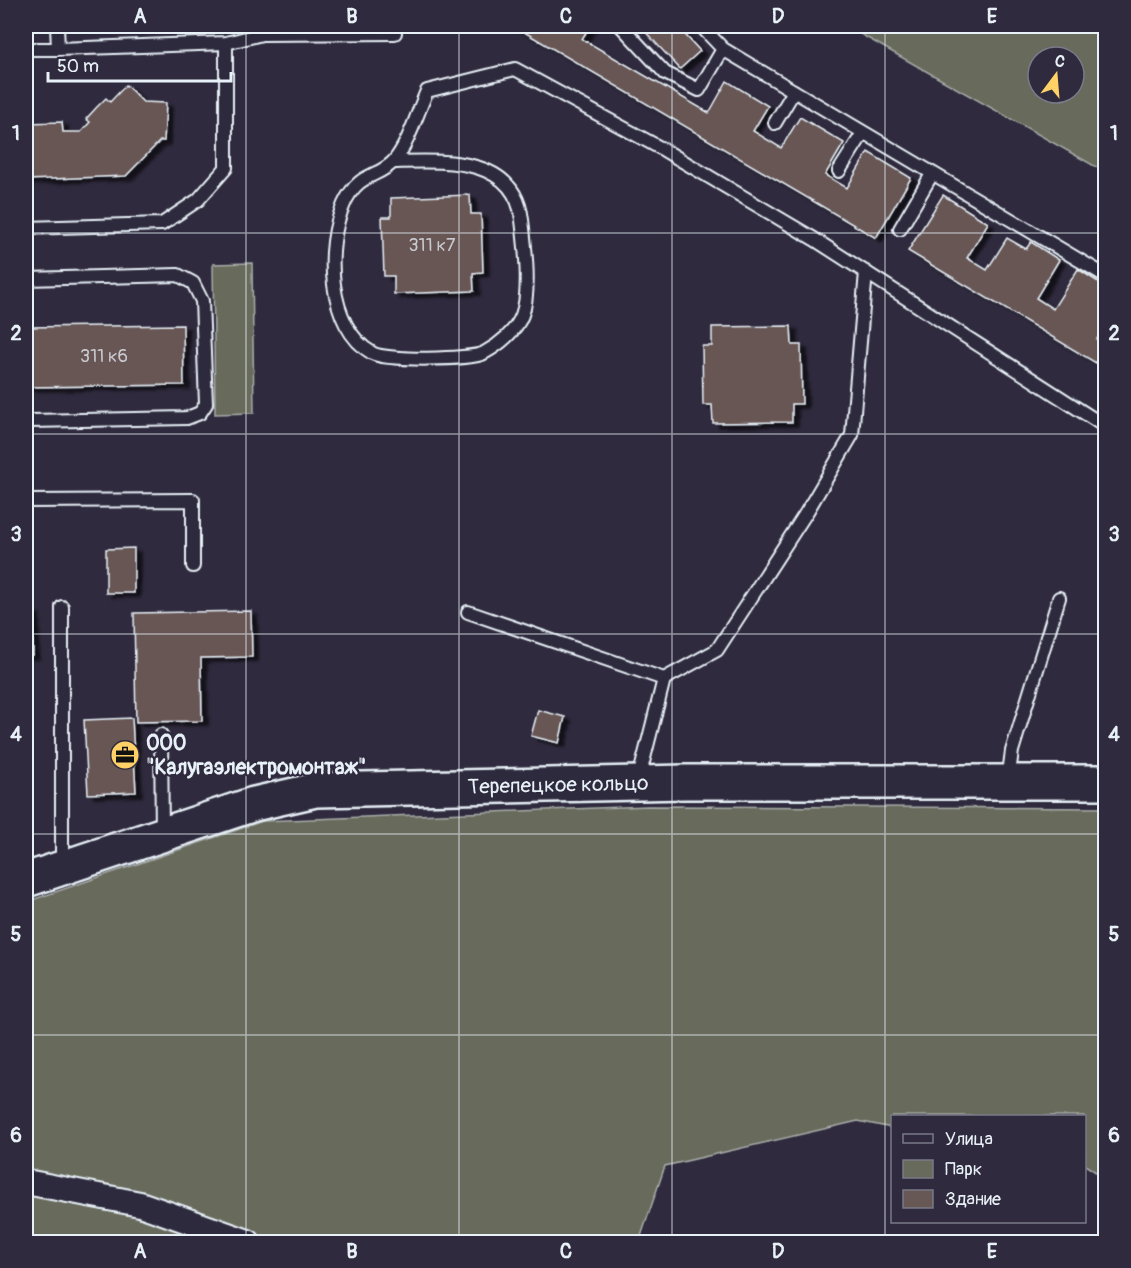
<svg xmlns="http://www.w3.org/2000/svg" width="1131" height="1268" font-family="Pangolin,sans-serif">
  <defs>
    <filter id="shadow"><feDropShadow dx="6" dy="4" stdDeviation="1.5" flood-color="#0009"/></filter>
  </defs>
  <rect width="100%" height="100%" fill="#2f2a3d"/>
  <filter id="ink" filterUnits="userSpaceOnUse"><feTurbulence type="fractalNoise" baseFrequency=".0167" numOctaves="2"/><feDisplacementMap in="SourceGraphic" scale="12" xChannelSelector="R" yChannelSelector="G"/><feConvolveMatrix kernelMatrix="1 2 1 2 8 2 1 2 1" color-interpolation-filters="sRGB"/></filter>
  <g filter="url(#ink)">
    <path fill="#686a5b" stroke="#a8aeaa" stroke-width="1.5" fill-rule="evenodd" d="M846 26H1105V172ZM1038 57H1074V93H1038Z
      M252 263 254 413 215 414 213 264Z
      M648 806 1105 808V1178L1085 1165 1084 1116H892V1128L858 1121 665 1166 639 1242H26V902L263 821Z"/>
    <path fill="#675755" stroke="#e8f1f8" stroke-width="1.5" filter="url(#shadow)" d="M514 26H590L582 39 709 113 727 81 768 106 753 131 781 148 800 117 844 143 825 175 847 188 868 152 911 178 876 238Z
      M640 26H677L700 51 680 69Z
      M126 85 143 102 166 103 164 141H160L126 176 26 180V123L62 122 63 132H81L90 122 86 119 96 108 106 98 110 102Z
      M470 195 471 214H481L483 272 473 273 474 291 394 294V276H384L382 217H391V198Z
      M943 195 988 223 967 258 987 270 1007 238 1026 249 1031 242 1059 260 1036 298 1053 309 1078 269 1106 287V326L1097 339 1106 344V369L908 251Z
      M183 325 184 385 26 387V327Z
      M791 326 792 345H801L802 404H792V422L713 423 712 405H703L702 346H712V327Z
      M134 548V593H106V549Z
      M33 610V655H26V611Z
      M251 611 252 657 201 658 202 721 136 722 134 613Z
      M538 710 565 717 559 743 531 736Z
      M132 718 136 792 88 794 84 720Z"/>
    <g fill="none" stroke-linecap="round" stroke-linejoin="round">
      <g stroke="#e8f1f8" stroke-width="16">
        <path id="lane" d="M262 26V34L395 33 394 26
          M621 26 665 73 699 90 723 49
          M701 26 723 49 1106 276
          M26 49H58L57 26
          M58 49 226 43 262 34
          M775 123 794 91
          M393 162C442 161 515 155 522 220 525 245 531 291 522 315 516 331 499 345 484 353 470 360 385 361 372 353 327 327 325 246 344 204 359 171 377 179 394 161 408 145 418 111 427 91L515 69 664 150 814 239 1106 427
          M839 171 863 133
          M26 228 162 224 198 200 226 168V43
          M900 229 932 174
          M26 279 178 275 193 283 202 301 206 404 200 413 187 418 30 421 26 425
          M26 501 193 500V566
          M468 612 664 679 638 782
          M664 679 717 650 806 513 852 435 866 272
          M161 735 162 834
          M1008 781 1012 751 1059 598
          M62 867V607"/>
      </g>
      <g stroke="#e8f1f8" stroke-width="28">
        <path id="street" d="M26 1182 140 1204 248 1242"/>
      </g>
      <g stroke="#e8f1f8" stroke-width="38">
        <g id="secondary">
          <path id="s1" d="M26 880 254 804 316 790 685 782H1106"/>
        </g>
      </g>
      <use href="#lane" stroke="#2f2a3d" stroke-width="12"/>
      <use href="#street" stroke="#2f2a3d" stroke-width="24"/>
      <use href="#secondary" stroke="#2f2a3d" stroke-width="33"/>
    </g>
  </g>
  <path fill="none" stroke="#e8f1f8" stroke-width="1.5" stroke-opacity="0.55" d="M246 26V1242M459 26V1242M672 26V1242M885 26V1242M26 233H1106M26 434H1106M26 634H1106M26 834H1106M26 1035H1106"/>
  <defs>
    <g id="office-disc" transform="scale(1.5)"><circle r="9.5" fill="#ffd166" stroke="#2f2a3d"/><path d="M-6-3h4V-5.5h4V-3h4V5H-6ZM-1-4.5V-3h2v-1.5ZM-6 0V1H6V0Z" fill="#111"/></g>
  </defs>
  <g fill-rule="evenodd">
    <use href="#office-disc" x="125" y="755"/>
  </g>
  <g text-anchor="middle" stroke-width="4.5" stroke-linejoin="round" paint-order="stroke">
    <g font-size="18" fill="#c8cacf">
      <text x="432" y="251">311 к7</text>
      <text x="104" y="362">311 к6</text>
    </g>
    <g font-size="21" font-weight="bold" fill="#e8f1f8" stroke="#2f2a3d" text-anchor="start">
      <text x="146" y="750">ООО<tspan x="146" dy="24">"Калугаэлектромонтаж"</tspan></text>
    </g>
    <g font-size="21" fill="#e8f1f8" stroke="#2f2a3d">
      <text dy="7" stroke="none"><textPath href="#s1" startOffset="546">Терепецкое кольцо</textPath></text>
    </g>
  </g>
  <rect width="1131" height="1268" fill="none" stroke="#2f2a3d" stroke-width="66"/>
  <rect x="891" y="1115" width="195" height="108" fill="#2f2a3d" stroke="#797a88" stroke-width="1.5"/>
  <rect x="903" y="1134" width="30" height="9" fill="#2f2a3d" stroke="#797a88" stroke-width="1.5"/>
  <text x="945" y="1145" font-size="18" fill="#e8f1f8">Улица</text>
  <rect x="903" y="1160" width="30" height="18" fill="#686a5b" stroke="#797a88" stroke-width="1.5"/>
  <text x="945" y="1175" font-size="18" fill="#e8f1f8">Парк</text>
  <rect x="903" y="1190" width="30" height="18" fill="#675755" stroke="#797a88" stroke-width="1.5"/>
  <text x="945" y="1205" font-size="18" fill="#e8f1f8">Здание</text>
  <g transform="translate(1056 75) rotate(16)"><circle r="28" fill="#2f2a3d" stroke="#797a88" stroke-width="1.5"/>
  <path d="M0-4.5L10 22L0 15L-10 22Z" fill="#ffd166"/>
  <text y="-9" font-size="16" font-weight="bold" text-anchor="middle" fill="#e8f1f8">С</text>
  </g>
  <path d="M48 72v9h183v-9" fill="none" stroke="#e8f1f8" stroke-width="3"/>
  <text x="57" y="72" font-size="18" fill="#e8f1f8" stroke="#2f2a3d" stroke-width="4.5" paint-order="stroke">50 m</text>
  <rect x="33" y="33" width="1065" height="1202" fill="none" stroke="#e8f1f8" stroke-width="2"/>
  <g font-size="20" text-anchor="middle" font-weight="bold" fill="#e8f1f8">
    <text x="140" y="23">A</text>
    <text x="352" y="23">B</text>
    <text x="566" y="23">C</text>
    <text x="778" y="23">D</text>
    <text x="992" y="23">E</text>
    <text x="16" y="140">1</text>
    <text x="1114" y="140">1</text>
    <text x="16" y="340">2</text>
    <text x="1114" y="340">2</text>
    <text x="16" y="541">3</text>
    <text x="1114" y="541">3</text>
    <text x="16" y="741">4</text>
    <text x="1114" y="741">4</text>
    <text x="16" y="941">5</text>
    <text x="1114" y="941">5</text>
    <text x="16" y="1142">6</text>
    <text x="1114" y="1142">6</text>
    <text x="140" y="1258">A</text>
    <text x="352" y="1258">B</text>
    <text x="566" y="1258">C</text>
    <text x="778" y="1258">D</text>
    <text x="992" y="1258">E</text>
  </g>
</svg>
